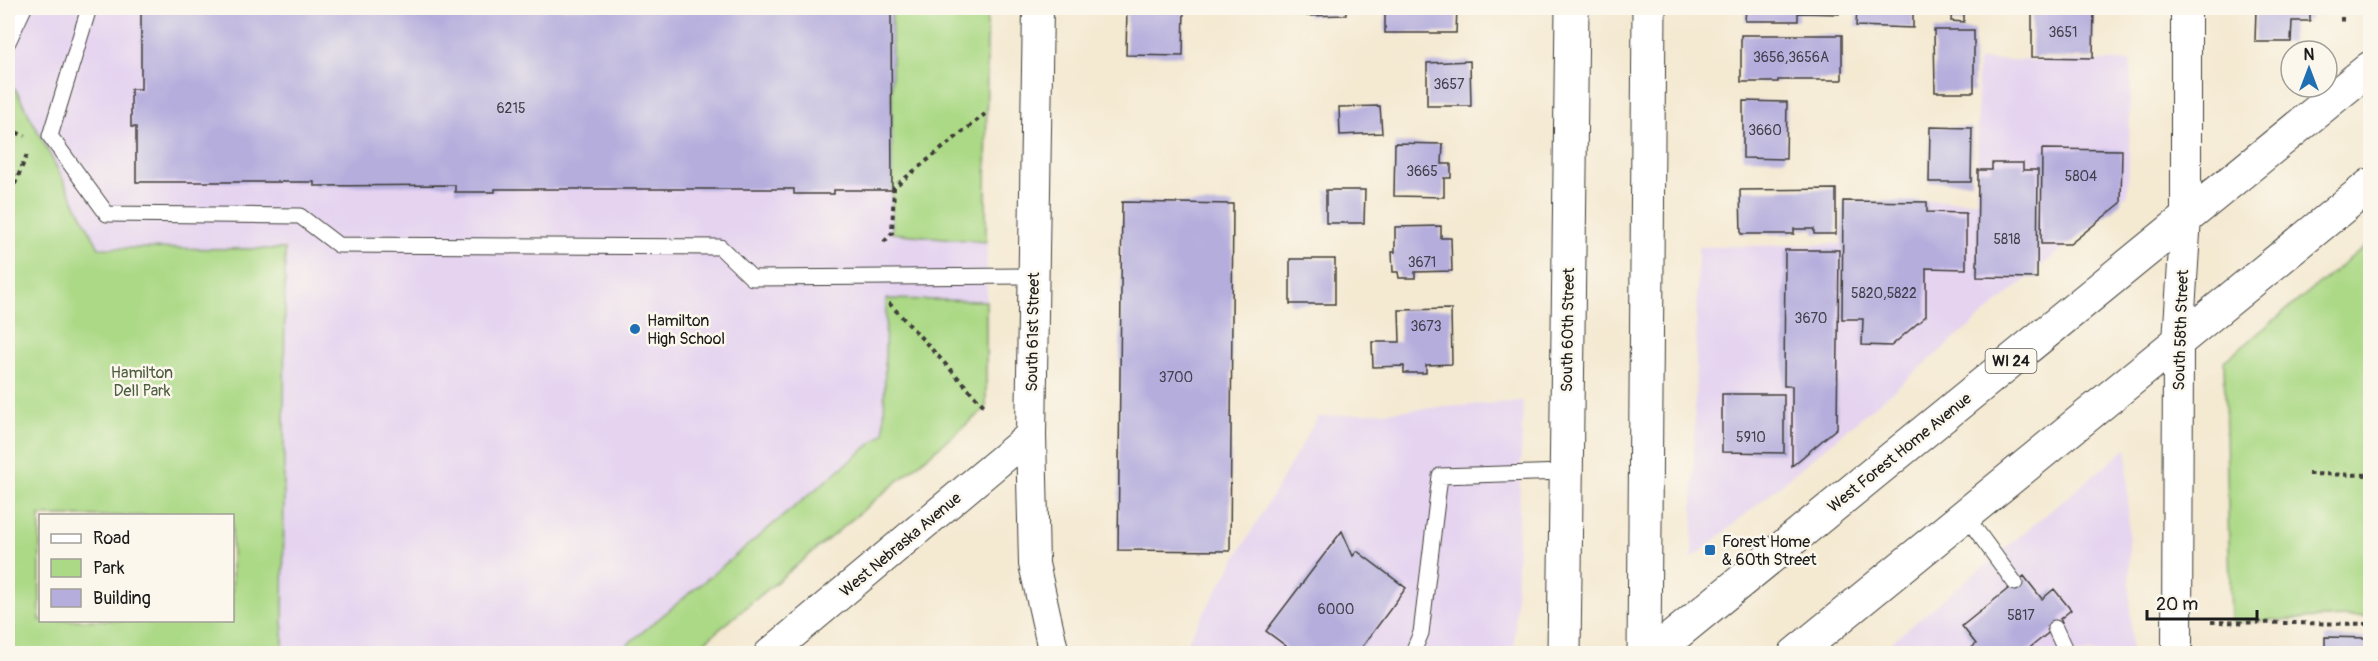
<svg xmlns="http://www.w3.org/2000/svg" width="2378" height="661" font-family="Pangolin,sans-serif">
  <rect width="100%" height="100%" fill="#fbf7ec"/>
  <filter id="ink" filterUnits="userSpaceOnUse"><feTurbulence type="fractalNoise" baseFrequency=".0167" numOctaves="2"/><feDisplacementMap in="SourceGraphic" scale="12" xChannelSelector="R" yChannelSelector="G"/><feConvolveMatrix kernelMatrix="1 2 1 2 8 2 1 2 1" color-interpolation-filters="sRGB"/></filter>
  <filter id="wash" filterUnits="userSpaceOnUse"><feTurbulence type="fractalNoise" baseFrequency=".008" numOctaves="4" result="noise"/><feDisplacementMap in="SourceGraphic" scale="24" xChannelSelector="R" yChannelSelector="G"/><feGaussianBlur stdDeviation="1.35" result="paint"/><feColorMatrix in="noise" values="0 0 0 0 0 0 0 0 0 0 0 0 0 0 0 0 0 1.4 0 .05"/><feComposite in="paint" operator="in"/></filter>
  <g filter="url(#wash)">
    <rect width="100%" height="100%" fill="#f4e9d1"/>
    <path fill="#e5d3f0" d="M8 8H988L986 408 691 653H283L285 249 99 248 8 86Z
      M1978 60 2131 61 2128 194 1692 559 1698 247 1842 244 1843 201H1977Z
      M1523 401 1514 653 1180 654 1318 417Z
      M2127 448 2131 653H1878Z"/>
    <path fill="#acd986" stroke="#647a51" stroke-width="1.5" fill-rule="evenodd" d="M892 8H987L986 242 892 233Z
      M8 86 16 90 99 248 285 249 283 653H8ZM40 516H232V620H40Z
      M2370 242V616L2231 622 2224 361Z
      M886 299 986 301V408L691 653H617L884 433Z"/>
    <g id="blocks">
      <path fill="#b5aedd" d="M141 8H891L892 190H834V194H794V189H495V192H455V185L314 186V182H136V127H131V89H141Z
        M1127 8H1184L1183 56 1126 55Z
        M1307 8H1346V15L1307 16Z
        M1376 8H1457L1456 33H1385V12H1376Z
        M1746 8H1839V14L1798 13V21H1745Z
        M1857 8H1913V28L1856 26Z
        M1952 8H1964V22L1951 21Z
        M2032 8H2094L2093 58 2032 57Z
        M2256 8H2310V21H2292L2291 42H2255Z
        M1934 30H1974V92H1935Z
        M1741 35H1842V80H1778V82H1741Z
        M1470 61 1471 106H1427V63Z
        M1743 101 1787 102 1786 159 1743 158Z
        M1380 106 1382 133 1340 135 1339 107Z
        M1930 127 1972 128 1971 182H1929Z
        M1395 143 1443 144 1442 164H1451V178H1444V197L1394 196Z
        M2042 149 2122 150 2121 203 2070 244H2041Z
        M1992 163H2023V170H2038L2037 278 1977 277 1978 170H1992Z
        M1836 189V234H1814V229H1794V234H1741L1740 190Z
        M1326 190H1365L1364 223H1326Z
        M1843 201 1927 202V212L1966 213V269L1926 268V316L1891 346 1862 345 1863 319H1842Z
        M1122 202 1233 204 1230 551 1118 550Z
        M1441 226V238H1451L1452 271 1415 272V278H1399L1398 272H1393L1392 252H1395V227Z
        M1785 250H1839L1837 428 1792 466V386H1784Z
        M1290 259H1335V304H1290Z
        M1451 309 1452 364 1426 365V373H1404V366L1373 367 1372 342H1400L1399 310Z
        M1722 394H1784V453L1722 452Z
        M1342 531 1353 556 1357 551 1406 588 1357 654H1280L1286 646 1266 631Z
        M2024 576 2042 599 2054 589 2071 610 2060 619 2062 622 2022 654H1968L1967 652 1976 644 1962 626Z
        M2325 637 2370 638V654H2325Z"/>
    </g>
  </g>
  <g filter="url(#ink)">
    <use href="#blocks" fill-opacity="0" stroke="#3c3b37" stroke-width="1.5"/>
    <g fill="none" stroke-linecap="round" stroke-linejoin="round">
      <g stroke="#3c3b37" stroke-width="17">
        <path id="lane" d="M89 8 50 136 107 214 300 216 338 245 720 247 752 278 1033 276
          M8 42 24 8
          M1965 515 2015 583
          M2055 628 2067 654
          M1412 654 1421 633 1440 476 1565 472"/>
      </g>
      <g stroke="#3c3b37" stroke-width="32">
        <path id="street" d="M1038 8 1031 435 1034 564 1054 654
          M769 654 1031 435
          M2177 654 2178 341 2186 218V8"/>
      </g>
      <g stroke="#3c3b37" stroke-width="35">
        <path id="secondary" d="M1564 654 1572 8
          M1644 654 1649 8"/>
      </g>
      <g stroke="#3c3b37" stroke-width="35">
        <path id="primary" d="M1652 654 2370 68
          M1795 654 2370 185"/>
      </g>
      <path stroke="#3c3b37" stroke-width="4" stroke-dasharray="4.5 4.5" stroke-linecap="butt" d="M2342 8V22
        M8 129 25 136
        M8 201 28 152
        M884 242 892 233 894 187 985 114
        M889 303 986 408
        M2308 474 2370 475
        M2211 622 2370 624"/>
      <use href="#lane" stroke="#fff" stroke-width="15"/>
      <use href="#street" stroke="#fff" stroke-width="30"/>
      <use href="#secondary" stroke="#fff" stroke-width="33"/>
      <use href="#primary" stroke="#fff" stroke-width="33"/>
    </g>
  </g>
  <g fill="#1f6fb2" stroke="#fbf7ec" stroke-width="2">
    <circle cx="635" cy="329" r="6"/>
    <rect x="1704" y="544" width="12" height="12" rx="3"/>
  </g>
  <g text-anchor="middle" stroke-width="5" stroke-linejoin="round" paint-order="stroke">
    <g font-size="14" fill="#42404c">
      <text x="2063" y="37">3651</text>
      <text x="1791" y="62">3656,3656A</text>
      <text x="1449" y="89">3657</text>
      <text x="511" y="113">6215</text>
      <text x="1765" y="135">3660</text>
      <text x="1422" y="176">3665</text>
      <text x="2081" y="181">5804</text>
      <text x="2007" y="244">5818</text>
      <text x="1422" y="267">3671</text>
      <text x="1884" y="298">5820,5822</text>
      <text x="1811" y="323">3670</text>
      <text x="1426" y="331">3673</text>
      <text x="1176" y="382">3700</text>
      <text x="1751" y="442">5910</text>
      <text x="1336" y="614">6000</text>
      <text x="2021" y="620">5817</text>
    </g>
    <rect fill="#fbf7ec" stroke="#5f5e5a" stroke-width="1.5" x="1985.5" y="349" width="51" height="24" rx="4.5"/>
    <g font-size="15" font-weight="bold" fill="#1c1c1c">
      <text x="2011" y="366">WI 24</text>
    </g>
    <g font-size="16" fill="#1c1c1c" stroke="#fbf7ec" text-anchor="start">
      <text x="647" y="326">Hamilton<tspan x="647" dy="18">High School</tspan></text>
      <text x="1722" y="547">Forest Home<tspan x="1722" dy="18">&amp; 60th Street</tspan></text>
    </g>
    <g font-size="16" fill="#1c1c1c" stroke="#fbf7ec">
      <text transform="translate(1567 330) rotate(-89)" y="6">South 60th Street</text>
      <text transform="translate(2180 330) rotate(-88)" y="6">South 58th Street</text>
      <text transform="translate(1032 332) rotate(-89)" y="6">South 61st Street</text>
      <text transform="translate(1899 452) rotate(-39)" y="6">West Forest Home Avenue</text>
      <text transform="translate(900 544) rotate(-40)" y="6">West Nebraska Avenue</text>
    </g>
    <g font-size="16" fill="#4e5e41" stroke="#fbf7ec">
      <text x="142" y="378">Hamilton<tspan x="142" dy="18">Dell Park</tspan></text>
    </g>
  </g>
  <rect width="2378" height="661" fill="none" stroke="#fbf7ec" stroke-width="30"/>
  <rect x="39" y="514" width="195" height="108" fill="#fbf7ec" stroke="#a29f99" stroke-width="1.5"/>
  <rect x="51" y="534" width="30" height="9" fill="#ffffff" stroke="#a29f99" stroke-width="1.5"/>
  <text x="93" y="544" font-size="18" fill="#1c1c1c">Road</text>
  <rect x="51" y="559" width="30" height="18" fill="#acd986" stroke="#a29f99" stroke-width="1.5"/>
  <text x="93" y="574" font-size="18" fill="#1c1c1c">Park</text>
  <rect x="51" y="589" width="30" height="18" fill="#b5aedd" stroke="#a29f99" stroke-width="1.5"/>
  <text x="93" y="604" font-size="18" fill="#1c1c1c">Building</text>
  <g transform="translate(2309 69)"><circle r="28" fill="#fbf7ec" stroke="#a29f99" stroke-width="1.5"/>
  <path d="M0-4.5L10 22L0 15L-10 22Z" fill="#1f6fb2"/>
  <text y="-9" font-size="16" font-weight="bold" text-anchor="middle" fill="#1c1c1c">N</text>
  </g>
  <path d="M2147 610v9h110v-9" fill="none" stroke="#1c1c1c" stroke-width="3"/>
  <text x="2156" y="610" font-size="18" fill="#1c1c1c" stroke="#fbf7ec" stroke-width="4.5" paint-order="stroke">20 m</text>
</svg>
